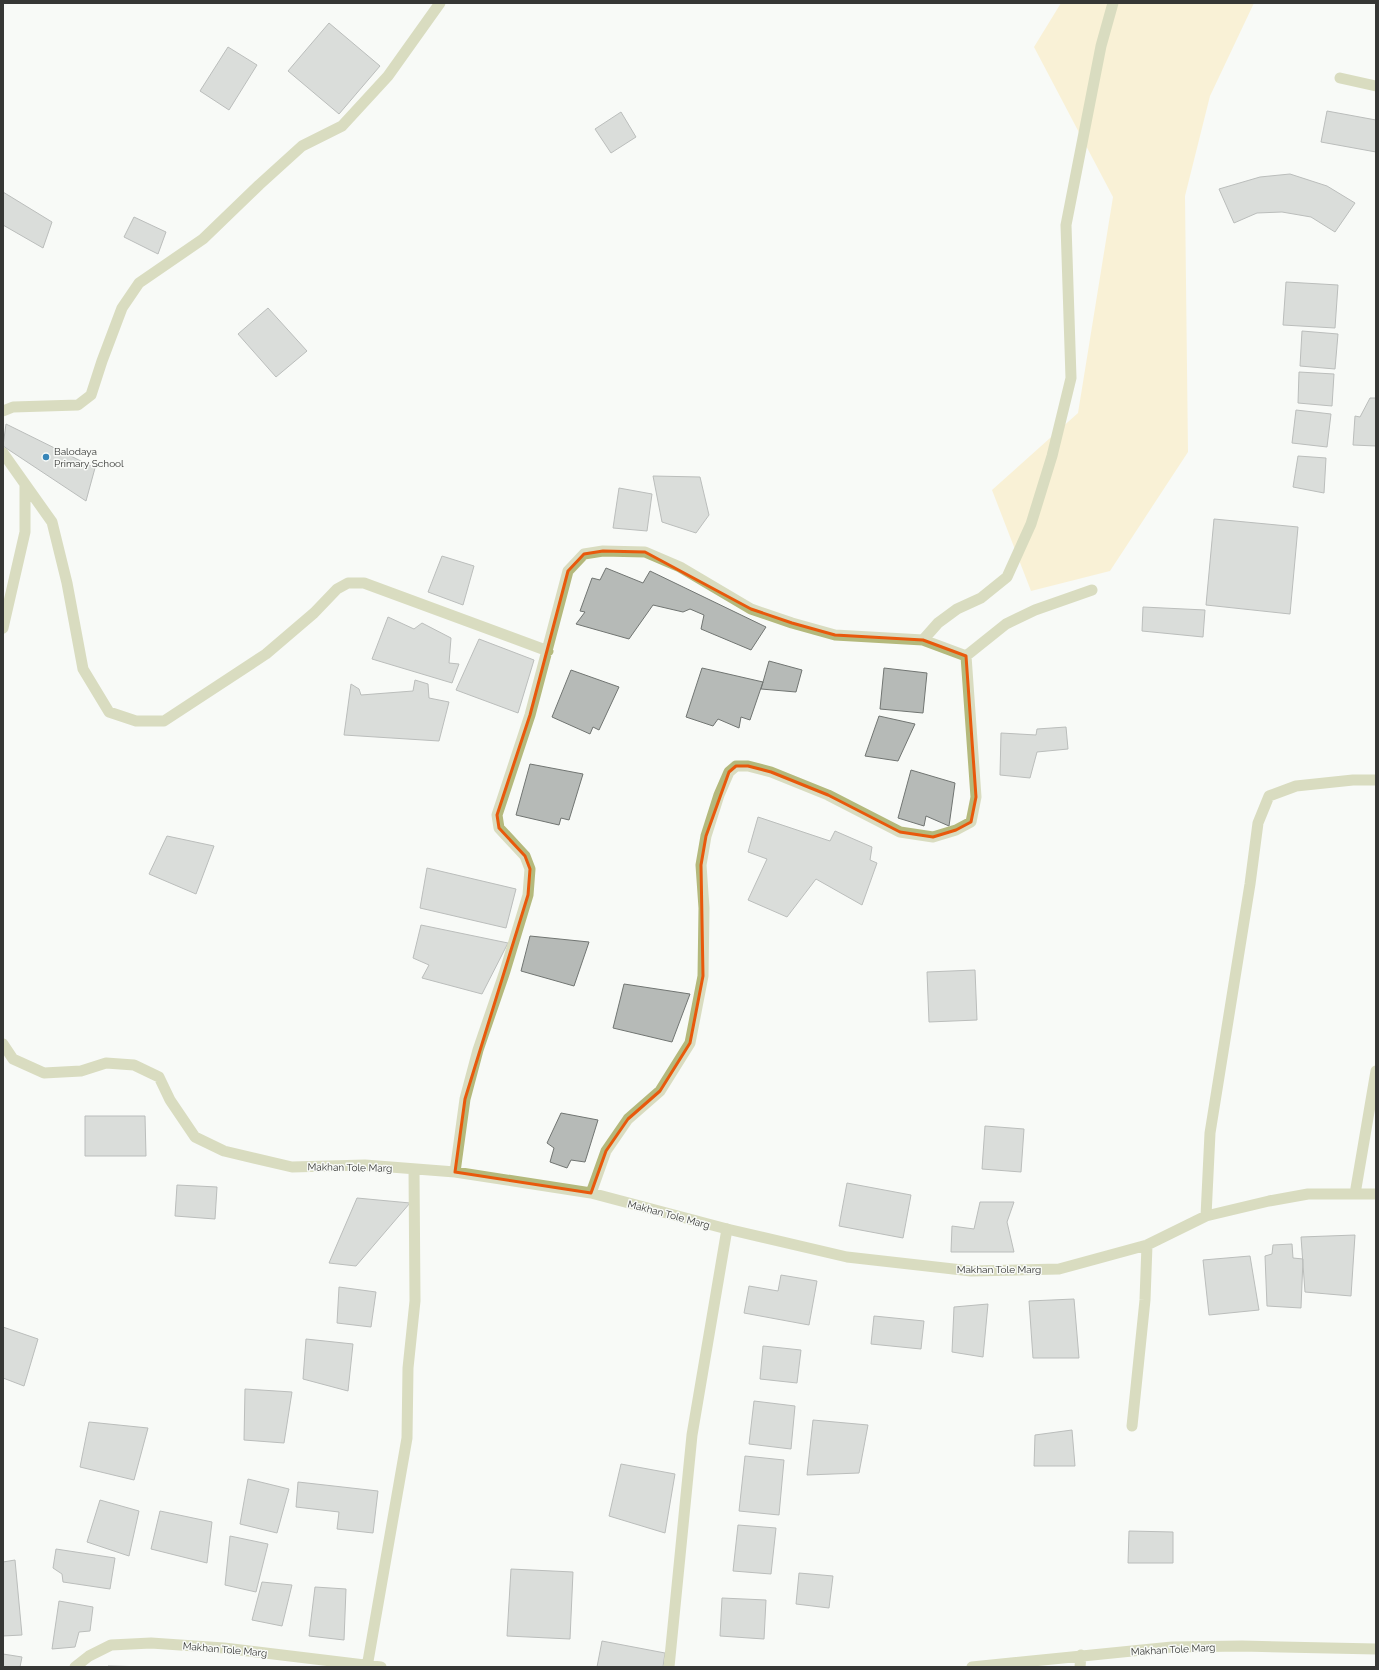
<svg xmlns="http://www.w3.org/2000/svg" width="1379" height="1670" font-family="Raleway,sans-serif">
  <rect width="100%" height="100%" fill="#f8faf7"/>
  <path fill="#fbe7ad" d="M1061 3H1254L1210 96 1185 196 1188 452 1110 571 1031 591 992 490 1078 413 1113 197 1034 47Z"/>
  <path fill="#b6bab7" stroke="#717572" d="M329 23 380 66 339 114 288 71Z
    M228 47 257 65 229 110 200 91Z
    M1327 111 1376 120V152L1321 142Z
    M621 112 636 137 611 153 595 129Z
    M1290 174 1327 186 1355 203 1335 232 1311 217 1282 212 1257 213 1234 223 1219 189 1260 177Z
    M3 192 52 222 43 248 3 225Z
    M134 217 166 232 158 254 124 237Z
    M1286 282 1338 285 1335 328 1283 325Z
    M268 308 307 351 276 377 238 334Z
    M1302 331 1338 334 1335 369 1300 366Z
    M1299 372 1334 374 1332 406 1298 403Z
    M1370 398H1376V446L1353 445 1355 416 1360 417Z
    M1296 410 1331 414 1327 447 1292 443Z
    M6 424 95 468 86 501 3 446Z
    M1298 456 1326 458 1324 493 1293 487Z
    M653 476 700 477 709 515 696 533 662 522Z
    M619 488 652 494 647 531 613 528Z
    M1214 519 1298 527 1290 614 1206 605Z
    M442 556 474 566 463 605 428 592Z
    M606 568 643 583 650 571 766 627 751 650 701 629 704 615 690 609 683 612 653 605 629 639 576 624 585 612 580 611 592 578 600 580Z
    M1143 607 1205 610 1203 637 1142 631Z
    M388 617 414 629 422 623 451 638 449 663 459 664 452 683 372 659Z
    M479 639 534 660 518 713 456 690Z
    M769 661 802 670 796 692 761 689Z
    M702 668 763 682 750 720 741 717 739 728 718 719 713 726 686 717Z
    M884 668 927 673 923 713 880 709Z
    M571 670 619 687 599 730 593 727 590 734 552 717Z
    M415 680 428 684 429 698 449 702 439 741 344 735 351 684 359 689 361 695 413 691Z
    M879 716 915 724 898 761 865 756Z
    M1066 727 1068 749 1037 752 1030 778 1000 775 1001 733 1036 735 1037 729Z
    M530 764 583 774 569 820 561 818 559 825 516 815Z
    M911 770 955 783 949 826 926 816 924 826 898 818Z
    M758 817 830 841 835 831 872 847 870 860 877 863 862 905 816 879 787 917 748 900 767 859 748 852Z
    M167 836 214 846 196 894 149 874Z
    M427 868 516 889 506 928 420 908Z
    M421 925 508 943 482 994 422 978 429 965 413 958Z
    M530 936 589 942 574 986 521 971Z
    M975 970 977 1020 929 1022 927 972Z
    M624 984 690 994 672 1042 613 1028Z
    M561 1113 598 1120 585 1162 571 1160 567 1168 550 1162 554 1148 547 1143Z
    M85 1116H145L146 1156H85Z
    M985 1126 1024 1129 1021 1172 982 1169Z
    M847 1183 911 1195 903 1238 839 1226Z
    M177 1185 217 1187 215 1219 175 1216Z
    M357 1198 410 1203 356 1266 329 1263Z
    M980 1202H1014L1007 1222 1014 1252H951L952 1226 974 1229Z
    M1355 1235 1351 1296 1305 1292 1301 1237Z
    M1292 1244 1293 1258 1303 1259 1301 1308 1267 1306 1265 1256 1272 1254 1273 1245Z
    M1250 1256 1259 1310 1209 1315 1203 1260Z
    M781 1275 817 1281 809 1325 744 1313 749 1286 778 1291Z
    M339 1287 376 1292 371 1327 337 1323Z
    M1074 1299 1079 1358H1033L1029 1301Z
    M988 1304 983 1357 952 1352 954 1307Z
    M874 1316 924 1321 921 1349 871 1344Z
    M3 1327 38 1339 24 1386 3 1378Z
    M306 1339 353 1344 348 1391 303 1379Z
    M763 1346 801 1350 797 1383 760 1379Z
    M245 1389 292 1392 284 1443 244 1440Z
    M754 1401 795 1406 791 1449 749 1444Z
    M813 1420 868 1425 859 1473 807 1475Z
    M89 1422 148 1428 134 1480 80 1467Z
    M1072 1430 1075 1466H1034L1035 1435Z
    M745 1456 784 1460 779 1515 739 1511Z
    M621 1464 675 1474 665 1533 609 1516Z
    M248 1479 289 1489 277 1533 240 1524Z
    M298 1482 378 1491 373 1533 337 1529 339 1512 296 1507Z
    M100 1500 139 1511 129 1556 87 1542Z
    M160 1511 212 1522 207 1563 151 1549Z
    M738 1525 776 1528 771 1574 733 1571Z
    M1129 1531 1173 1532V1563H1128Z
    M230 1536 268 1544 256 1592 225 1585Z
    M56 1549 115 1558 110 1589 63 1582 62 1574 53 1568Z
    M15 1560 22 1635 3 1636V1562Z
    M511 1569 573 1572 570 1639 507 1636Z
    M799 1573 833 1576 829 1608 796 1604Z
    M262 1582 292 1585 282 1626 252 1620Z
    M315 1587 346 1589 344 1640 309 1636Z
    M722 1598 766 1600 764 1639 720 1636Z
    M59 1601 93 1607 90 1631 79 1632 75 1647 52 1649Z
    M602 1641 665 1653 663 1667H597Z
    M3 1654 22 1657 20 1667H3Z
    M108 1666 151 1667H108Z"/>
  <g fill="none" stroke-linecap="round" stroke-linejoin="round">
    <path stroke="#b4b97c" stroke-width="11" d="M669 1667 692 1435 727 1229"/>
    <path stroke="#b4b97c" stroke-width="11" d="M1340 78 1376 86
      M3 411 13 407 78 405 91 395 102 361 122 308 139 283 203 239 259 185 302 146 342 126 388 76 440 3
      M3 453 25 484V532L3 628
      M25 484 52 522 67 583 83 669 109 712 136 721H164L266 654 314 613 337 589 348 583H364L548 651
      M923 640 938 623 957 609 981 598 1007 577 1031 524 1052 456 1071 378 1066 225 1101 46 1113 3
      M3 1044 13 1059 44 1073 81 1071 106 1063 134 1065 159 1077 170 1100 195 1137 224 1151 292 1167 365 1165 455 1172 591 1193 727 1229 847 1257 971 1271 1059 1269 1147 1245 1206 1216 1269 1201 1308 1194H1376
      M455 1172 465 1099 478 1050 505 971 528 895 530 869 525 856 499 828 497 815 530 715 568 571 584 554 603 551 645 552 680 567 751 609 792 623 835 635 923 640 966 656
      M591 1193 606 1151 628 1119 660 1091 690 1043 703 976 704 908 701 865 706 836 719 795 729 772 736 766H748L771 772 828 795 900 832 933 837 956 830 971 822 976 797 966 656 1006 624 1035 610 1092 590
      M1355 1194 1376 1071
      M1206 1216 1210 1133 1250 884 1258 823 1269 796 1296 786 1353 780H1376
      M1132 1426 1145 1300 1147 1245
      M75 1667 89 1656 111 1645 151 1643 224 1648 381 1667
      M367 1667 407 1438 408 1368 415 1301 414 1169
      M972 1667 1172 1647 1242 1646 1376 1649
      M1080 1667 1081 1655"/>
  </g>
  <path d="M0 0H1379V1670H0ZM603 551 645 552 751 609 792 623 835 635 923 640 966 656 976 797 971 822 956 830 933 837 900 832 828 795 771 772 748 766H736L729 772 706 836 701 865 703 976 690 1043 660 1091 628 1119 606 1151 591 1193 455 1172 465 1099 528 895 530 869 525 856 499 828 497 815 530 715 568 571 584 554Z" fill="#f8faf7" fill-opacity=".55" fill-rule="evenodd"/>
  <path fill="none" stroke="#e8590c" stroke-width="3" stroke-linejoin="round" d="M603 551 645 552 751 609 792 623 835 635 923 640 966 656 976 797 971 822 956 830 933 837 900 832 828 795 771 772 748 766H736L729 772 706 836 701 865 703 976 690 1043 660 1091 628 1119 606 1151 591 1193 455 1172 465 1099 528 895 530 869 525 856 499 828 497 815 530 715 568 571 584 554Z"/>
  <circle fill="#3886b8" stroke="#f8faf7" stroke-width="1.5" cx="46" cy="457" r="4"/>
  <g text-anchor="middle" stroke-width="3" stroke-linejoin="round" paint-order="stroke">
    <g font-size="10" fill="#363735" stroke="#f8faf7" text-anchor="start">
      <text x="54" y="455">Balodaya<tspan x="54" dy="12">Primary School</tspan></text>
    </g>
    <g font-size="10" fill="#363735" stroke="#f8faf7">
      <text transform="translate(350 1167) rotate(1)" y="4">Makhan Tole Marg</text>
      <text transform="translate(669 1214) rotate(15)" y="4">Makhan Tole Marg</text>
      <text x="999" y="1273">Makhan Tole Marg</text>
      <text transform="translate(225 1649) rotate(5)" y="4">Makhan Tole Marg</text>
      <text transform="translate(1173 1649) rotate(-3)" y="4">Makhan Tole Marg</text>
    </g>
  </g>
  <rect width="1379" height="1670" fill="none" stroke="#363735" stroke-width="8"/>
</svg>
